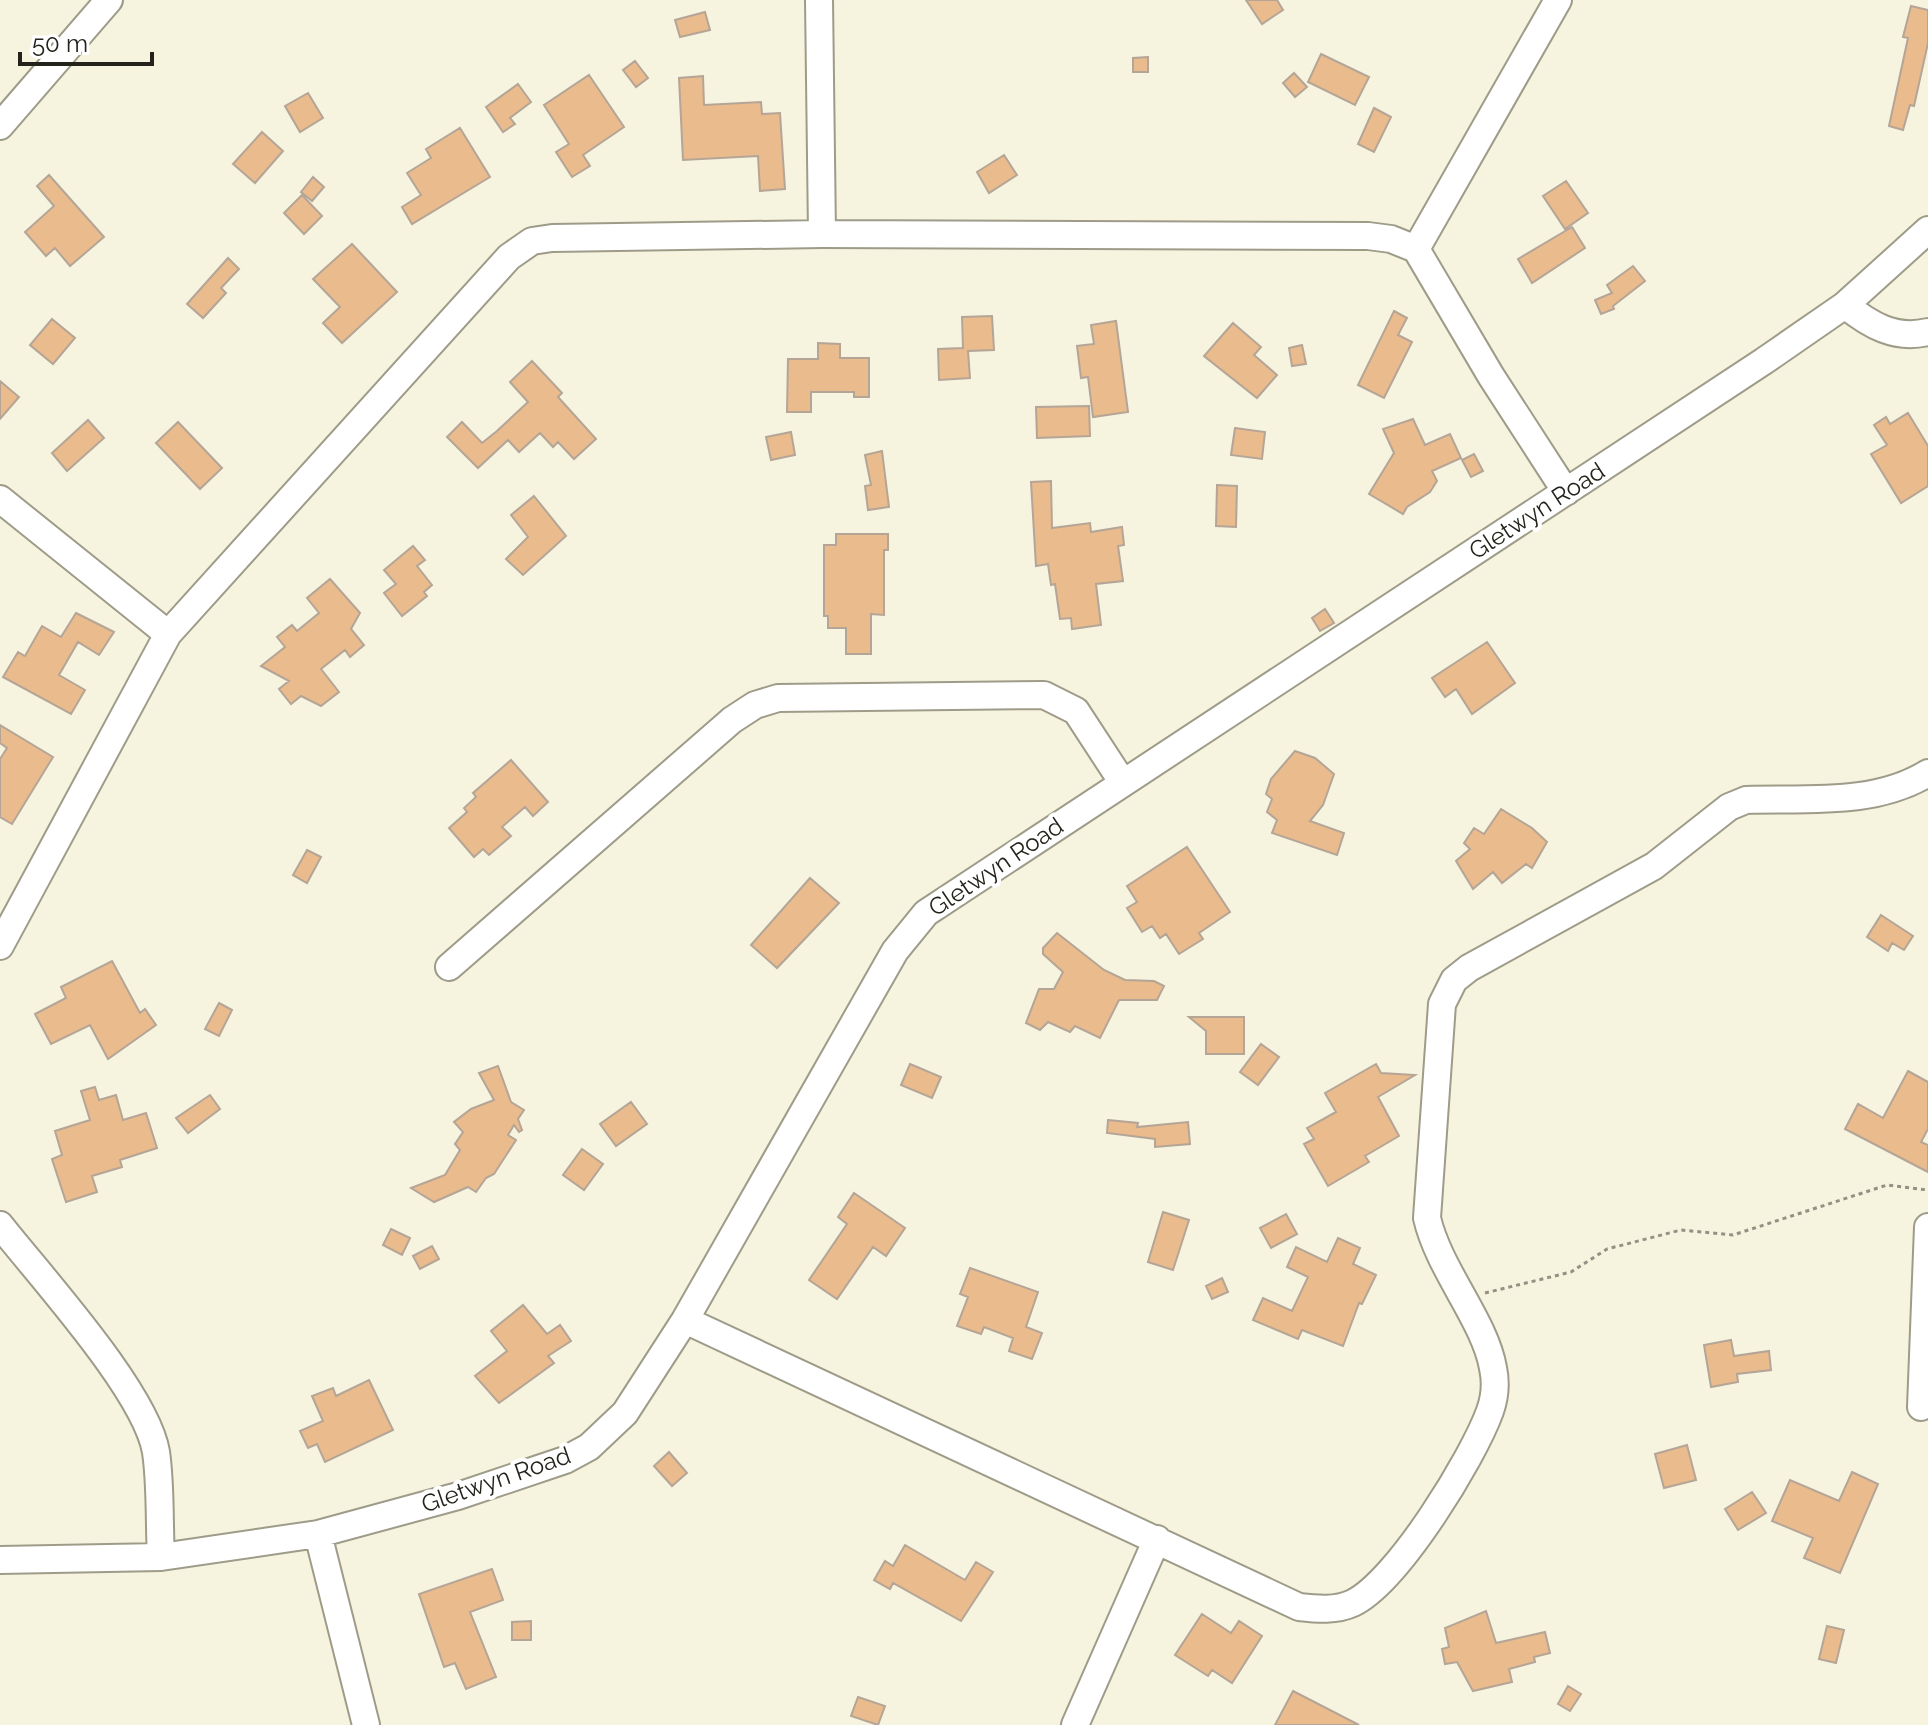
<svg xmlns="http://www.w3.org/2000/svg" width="1928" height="1725" font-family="Raleway,sans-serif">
  <rect width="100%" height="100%" fill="#f6f3df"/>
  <path fill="#eabb8c" stroke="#b4a597" stroke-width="2" d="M1246 0H1277L1283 10 1262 24Z
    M1911 6 1928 10V43L1914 106 1910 105 1903 130 1889 126 1908 38 1903 37Z
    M705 12 710 30 680 37 675 20Z
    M1321 54 1369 77 1355 105 1308 82Z
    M1148 57V72H1133V58Z
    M635 61 648 78 636 87 623 70Z
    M1294 73 1307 87 1295 97 1283 83Z
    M589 75 624 127 583 155 590 166 572 177 556 152 569 144 544 105Z
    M703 76 704 105 761 102 762 114 780 113 785 189 760 191 758 156 683 160 679 78Z
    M518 84 531 102 510 118 515 124 503 132 486 107Z
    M308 93 323 118 300 132 285 106Z
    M1374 108 1391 117 1374 152 1358 144Z
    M460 128 490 177 412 224 402 207 421 195 407 173 431 158 426 149Z
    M262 132 283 151 255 183 233 164Z
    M1004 155 1017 175 989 193 977 172Z
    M49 175 104 237 70 266 55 248 46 256 25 232 54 206 37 186Z
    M313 177 324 187 312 201 301 192Z
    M1566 181 1588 213 1565 229 1543 196Z
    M302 195 322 216 304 234 284 213Z
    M1572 227 1585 248 1532 283 1518 259Z
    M352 244 397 292 342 343 323 323 340 307 313 279Z
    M228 258 239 269 221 288 226 293 203 318 187 304Z
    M1633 266 1645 281 1613 306 1614 309 1601 314 1595 300 1612 293 1607 285Z
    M1394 311 1407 318 1398 335 1412 342 1384 398 1358 385Z
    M992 316 994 350 968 351 970 378 939 380 938 349 963 348 962 317Z
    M52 319 75 338 53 364 30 345Z
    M1116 321 1128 412 1093 417 1088 377 1081 378 1077 346 1094 344 1091 325Z
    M1233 323 1261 347 1254 355 1277 375 1257 398 1204 356Z
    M818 343 840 344V358H869V397H854V392H811V412H787L788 359H818Z
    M1302 345 1306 364 1292 366 1289 348Z
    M532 361 562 393 558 397 596 439 574 459 558 442 553 447 540 433 519 452 508 440 478 468 447 437 462 422 482 443 497 431 528 402 510 382Z
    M0 381 19 397 0 419Z
    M1089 406 1090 436 1037 438 1036 407Z
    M1908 413 1928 446V486L1901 503 1871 454 1887 445 1874 425 1886 417 1890 424Z
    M1413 419 1425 445 1450 434 1461 458 1432 471 1437 481 1430 492 1407 507 1403 514 1369 494 1394 453 1383 429Z
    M88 420 104 438 67 471 52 453Z
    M178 422 222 468 200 489 156 443Z
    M1235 428 1265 432 1262 459 1231 455Z
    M791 432 795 455 771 460 766 437Z
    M882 451 889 507 868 510 865 486 871 485 865 455Z
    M1474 454 1483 471 1471 477 1462 460Z
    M1051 481 1052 528 1090 523 1091 532 1122 527 1124 545 1118 546 1123 581 1096 584 1101 625 1072 629 1071 618 1060 619 1055 584 1051 585 1048 564 1036 566 1031 482Z
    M1217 485 1237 486 1236 527 1216 526Z
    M534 496 566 536 523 575 506 559 528 537 511 515Z
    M836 534H888V550H884V615L871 614V654H846V628H828V616H824V545H836Z
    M413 546 425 560 417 566 432 585 424 592 427 596 402 616 384 593 396 584 384 570Z
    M330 579 360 613 351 629 364 645 350 657 345 650 321 669 339 692 321 706 301 696 291 704 279 689 289 681 261 666 285 647 277 637 292 625 297 631 319 613 307 598Z
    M1325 609 1334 623 1320 631 1312 618Z
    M76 613 114 632 99 655 78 642 59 675 85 690 71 714 3 677 18 652 25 656 42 626 61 637Z
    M1487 642 1515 683 1472 714 1456 689 1445 697 1432 678Z
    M0 725 53 757 12 824 0 817V759L7 748 0 743Z
    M1295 751 1315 758 1334 774 1323 805 1310 821 1344 833 1337 855 1272 833 1277 820 1267 812 1272 799 1266 794 1271 779Z
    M511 760 548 802 533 816 525 807 502 827 511 836 489 855 483 849 474 857 449 828 467 812 464 808 476 797 473 793Z
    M1501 809 1532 828 1547 842 1532 868 1526 864 1502 883 1493 872 1473 889 1456 861 1470 849 1464 843 1474 828 1484 834Z
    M1187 847 1230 912 1199 933 1203 939 1179 954 1166 934 1160 938 1152 926 1142 932 1127 908 1137 902 1127 886Z
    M307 850 321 857 307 883 293 875Z
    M810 878 839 903 777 968 751 945Z
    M1881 915 1913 936 1904 950 1892 943 1888 951 1867 937Z
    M1057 933 1104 970 1125 980 1154 981 1164 986 1157 1000H1119L1100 1038 1075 1026 1070 1032 1048 1022 1040 1030 1026 1023 1039 989H1054L1063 972 1043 954V948Z
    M112 961 140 1013 145 1009 156 1025 108 1059 90 1025 51 1044 35 1014 66 998 61 987Z
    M219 1003 232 1010 219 1036 205 1029Z
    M1189 1017H1244V1054H1206V1031Z
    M1261 1044 1279 1057 1258 1085 1240 1072Z
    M910 1064 941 1077 932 1098 901 1085Z
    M1376 1064 1381 1073 1415 1075 1378 1097 1399 1136 1365 1156 1369 1162 1328 1186 1304 1144 1314 1139 1307 1128 1336 1112 1325 1093Z
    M498 1066 511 1102 524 1110 518 1119 522 1130 519 1132 514 1125 508 1135 516 1140 494 1174 486 1178 476 1192 468 1187 434 1202 411 1188 445 1175 460 1150 455 1144 463 1132 454 1122 471 1109 494 1100 479 1073Z
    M1908 1071 1928 1082V1129L1921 1142 1928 1145V1172L1845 1129 1858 1104 1883 1118Z
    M95 1087 99 1100 116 1095 123 1120 146 1113 157 1148 120 1160 122 1167 92 1176 97 1192 66 1202 52 1159 62 1155 55 1131 90 1120 81 1091Z
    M210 1095 220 1109 188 1133 176 1118Z
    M631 1102 647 1124 616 1146 600 1124Z
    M1108 1120 1138 1123 1137 1127 1188 1122 1190 1144 1155 1147V1139L1107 1133Z
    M582 1149 603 1164 584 1190 563 1175Z
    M854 1193 905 1228 886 1256 873 1247 837 1299 809 1280 847 1224 838 1217Z
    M1163 1212 1189 1220 1173 1270 1148 1262Z
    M1286 1214 1297 1234 1271 1248 1260 1228Z
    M391 1229 410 1238 402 1255 383 1245Z
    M1338 1238 1360 1248 1353 1264 1376 1275 1362 1304 1359 1303 1343 1346 1302 1330 1298 1339 1253 1320 1263 1298 1292 1311 1308 1277 1287 1267 1296 1247 1327 1262Z
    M432 1246 439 1259 420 1269 413 1256Z
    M970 1268 1038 1292 1026 1327 1042 1333 1032 1359 1009 1351 1013 1338 984 1327 981 1334 957 1326 968 1297 960 1294Z
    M1222 1278 1228 1292 1212 1299 1206 1286Z
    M523 1305 547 1334 560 1325 571 1341 548 1356 554 1363 499 1403 475 1376 507 1351 491 1331Z
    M1731 1340 1734 1356 1769 1351 1771 1370 1737 1374 1738 1382 1711 1387 1704 1345Z
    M369 1380 393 1430 325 1462 317 1444 308 1448 300 1431 323 1421 312 1396 333 1388 336 1396Z
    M1687 1445 1696 1480 1664 1488 1655 1454Z
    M669 1452 687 1473 672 1486 654 1466Z
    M1852 1472 1878 1484 1840 1573 1804 1558 1813 1538 1772 1521 1790 1480 1839 1501Z
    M1752 1492 1766 1513 1738 1530 1725 1509Z
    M905 1545 965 1580 976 1562 993 1572 961 1621 893 1583 890 1589 874 1580 885 1561 893 1566Z
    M492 1569 503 1600 470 1612 496 1677 466 1689 455 1663 444 1667 419 1594Z
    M1486 1611 1496 1643 1545 1632 1550 1653 1534 1657 1535 1662 1509 1669 1512 1682 1473 1691 1457 1662 1445 1664 1442 1649 1449 1647 1445 1628Z
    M1202 1614 1231 1633 1239 1621 1262 1636 1232 1683 1212 1670 1208 1676 1175 1655Z
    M531 1621V1640H512V1622Z
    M1827 1626 1844 1630 1836 1663 1819 1659Z
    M1568 1686 1581 1694 1570 1711 1558 1704Z
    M1293 1691 1359 1725H1275Z
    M858 1697 885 1706 878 1725 851 1716Z"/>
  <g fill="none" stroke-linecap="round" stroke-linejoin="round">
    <g stroke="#9e9c89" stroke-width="30">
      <path id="minor" d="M819 0 822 234
        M0 126 109 0
        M1416 249 1558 0
        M1845 305C1870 325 1895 340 1928 332
        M0 499 168 634
        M0 946 168 634 509 257 532 241 552 238 822 234 1368 236 1391 239 1416 249 1491 376 1566 492
        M449 967 732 720 755 705 778 698 1044 695 1076 711 1123 783
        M0 1225C41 1277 146 1392 156 1452 161 1486 159 1523 161 1557
        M685 1320 1299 1607C1317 1609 1336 1611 1353 1603 1398 1581 1473 1458 1490 1411 1495 1397 1496 1382 1493 1368 1485 1321 1439 1270 1427 1218L1442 1004 1454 980 1469 968 1654 866 1729 807 1746 800C1807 798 1875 806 1928 773
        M1921 1407 1928 1227
        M318 1534 366 1725
        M0 1560 161 1557 318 1534 458 1496 565 1460 589 1447 625 1413 685 1320 895 951 926 913 1764 361 1845 305 1928 230
        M1075 1725 1157 1539"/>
    </g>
    <path stroke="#939183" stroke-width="3" stroke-dasharray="4 4" stroke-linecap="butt" d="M1485 1293 1571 1272 1607 1249 1681 1230 1733 1235 1887 1185 1928 1190"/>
    <use href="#minor" stroke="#fff" stroke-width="26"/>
  </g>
  <g text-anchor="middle" stroke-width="8" stroke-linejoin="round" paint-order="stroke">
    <g font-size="24" fill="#24231b" stroke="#fff">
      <text transform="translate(1537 511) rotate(-33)" y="8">Gletwyn Road</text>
      <text transform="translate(996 867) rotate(-34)" y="8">Gletwyn Road</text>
      <text transform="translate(496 1480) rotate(-19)" y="8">Gletwyn Road</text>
    </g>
  </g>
  <path d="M20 52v12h132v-12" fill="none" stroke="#24231b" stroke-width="4"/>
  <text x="32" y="52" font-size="24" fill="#24231b" stroke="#ffffff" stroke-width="6" paint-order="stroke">50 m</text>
</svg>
